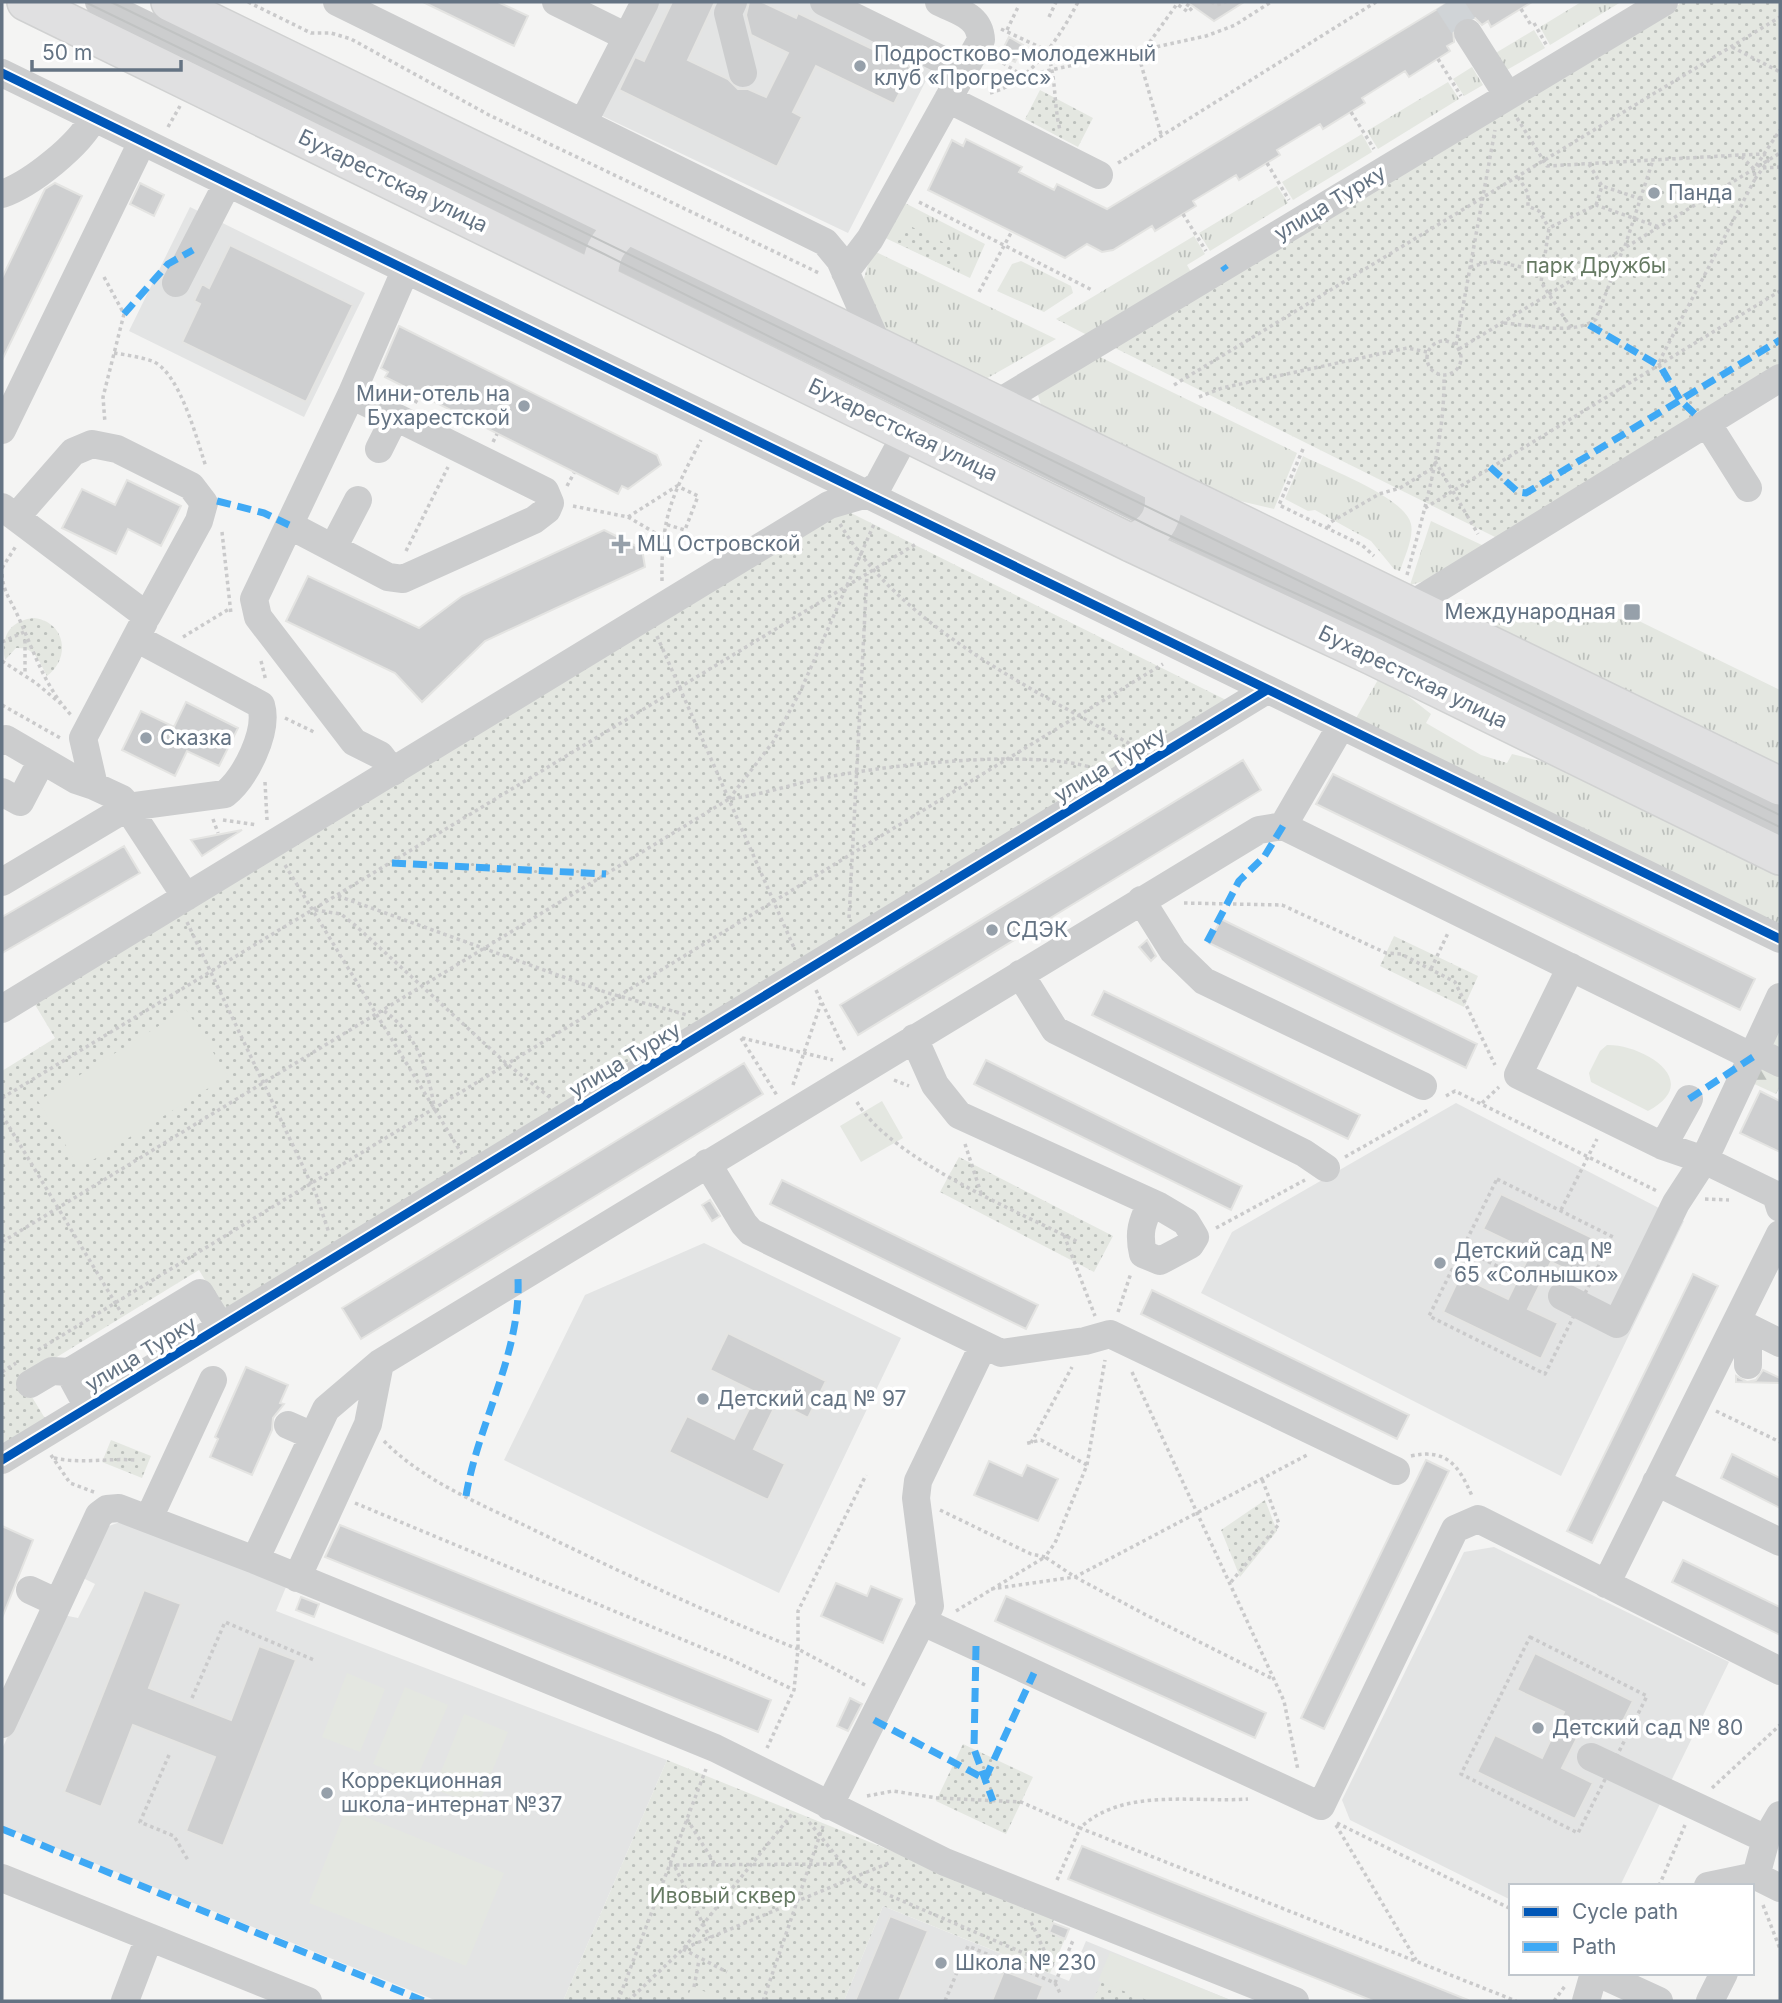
<svg xmlns="http://www.w3.org/2000/svg" width="1782" height="2003" font-family="Inter,sans-serif">
  <defs>
    <pattern id="grass-tufts" width="24" height="20" patternUnits="userSpaceOnUse" patternTransform="scale(1.75)"><rect width="24" height="20" fill="#e4e7e1"/><path d="M3 7l-1-3M5 7V3M7 7l1-3M15 17l-1-3M17 17v-4M19 17l1-3" fill="none" stroke="#bcc0bc"/></pattern>
    <pattern id="forest-firs" width="22" height="20" patternUnits="userSpaceOnUse" patternTransform="scale(1.75)"><rect width="22" height="20" fill="#e4e7e1"/><path d="M5 1l3.5 6h-7zM16 11l3.5 6h-7z" fill="#bcc0bc"/></pattern>
    <pattern id="park-dots" width="8" height="8" patternUnits="userSpaceOnUse" patternTransform="scale(1.75)"><rect width="8" height="8" fill="#e4e7e1"/><path d="M2 2h.1M6 6h.1" fill="none" stroke="#bcc0bc" stroke-width="1.8" stroke-linecap="round"/></pattern>
  </defs>
  <rect width="100%" height="100%" fill="#f4f4f3"/>
  <path fill="#e3e4e4" d="M644 2H819L937 59 848 233 590 110Z
    M190 207 365 293 304 417 129 331Z
    M1456 1103 1684 1221 1561 1476 1201 1293 1232 1232Z
    M704 1243 901 1338 779 1593 504 1460 585 1295Z
    M126 1520 286 1587 276 1611 667 1760 563 2001H437L2 1826V1749L63 1615 78 1618 95 1584 81 1577 103 1528Z
    M1494 1547 1729 1662 1620 1886H1511V1900L1350 1820 1342 1800 1464 1552Z
    M883 1906 1069 1981 1086 1941 1233 2001H844Z"/>
  <path fill="url(#grass-tufts)" d="M1581 2H1621L1550 45 1540 27Z
    M1534 30 1545 48 1505 71 1494 54Z
    M1472 67 1483 85 1464 96 1453 79Z
    M1448 82 1459 99 1378 149 1367 131Z
    M1362 134 1372 152 1293 200 1282 182Z
    M1277 186 1288 203 1210 251 1199 233Z
    M899 200 985 244 970 278 879 235Z
    M1194 236 1205 254 1187 265 1191 272 1089 336 1056 319Z
    M872 250 1056 339 984 380 887 333 863 282Z
    M1021 261 1071 286 1073 293 1044 312 997 291 1012 264Z
    M1098 356 1297 453 1274 509 1227 498 1042 408 1038 395 1042 390Z
    M1303 456C1328 469 1405 497 1411 524 1414 538 1404 558 1400 571L1394 569 1371 541 1315 510 1308 511 1285 499Z
    M1431 521 1484 546 1428 580 1410 585Z
    M1464 603 1639 621 1780 690V768L1463 612Z
    M1379 678 1394 685 1431 714 1426 723 1481 755 1507 763 1512 754 1556 765 1780 875V926L1355 720Z"/>
  <path fill="url(#forest-firs)" d="M1780 1021V1086L1776 1094 1750 1082Z"/>
  <path fill="url(#park-dots)" d="M1683 2H1780V367L1497 538 1113 347Z
    M1040 90 1093 118 1078 147 1025 119Z
    M906 224 961 251 952 269 897 243Z
    M845 510 1230 702 224 1312 199 1270 21 1379 46 1420 2 1447V1071L55 1038 34 1003Z
    M34 618C66 622 71 658 47 676 39 661 35 647 16 648L5 660C0 636 11 620 34 618Z
    M1394 936 1478 976 1464 1007 1380 966Z
    M959 1157 1113 1236 1094 1272 940 1192Z
    M111 1440 151 1456 142 1478 102 1462Z
    M1265 1500 1277 1531 1240 1577 1221 1530Z
    M963 1744 1033 1777 1006 1834 936 1801Z
    M667 1760 1055 1917 1049 1932 1065 1939 1050 1973 883 1906 844 2001H563Z
    M1101 1982 1150 2001H1093Z"/>
  <path fill="#e4e7e1" d="M186 1009 228 1076 80 1168 38 1101Z
    M1607 1045C1642 1044 1705 1081 1648 1111L1591 1082 1589 1073 1600 1051Z
    M882 1101 903 1138 861 1162 840 1126Z
    M347 1673 385 1689 360 1752 322 1737Z
    M405 1687 448 1705 415 1782 373 1764Z
    M464 1714 508 1732 478 1806 434 1789Z
    M346 1809 504 1873 466 1966 309 1903Z
    M1110 1952 1233 2001H1150L1098 1981Z
    M692 1986 724 2000 723 2001H686Z"/>
  <path fill="#cecfd0" stroke="#e4e4e2" stroke-width="2" d="M423 2H498L528 16 514 46Z
    M672 2H715L688 60 728 79 738 89H748L766 97 788 53 751 35 746 15 749 2H762L796 18 798 13 912 68 894 104 816 66 793 112 802 117 777 167 619 90 635 57 644 61Z
    M1187 2H1244L1214 21Z
    M1449 2H1532L1491 27 1488 21 1482 25 1475 18 1460 19 1453 26 1454 42 1447 46 1450 51 1409 77 1405 71 1362 98 1365 103 1323 129 1320 124 1277 150 1280 155 1239 180 1236 175 1193 201 1196 206 1155 231 1152 226 1113 250 1102 252 1087 244 1065 258 928 190 952 140 963 146 966 139 1022 167 1019 172 1054 190 1057 184 1107 209Z
    M1009 37 1023 45 1015 62 1000 55Z
    M55 183 82 196 2 360V278L45 189Z
    M140 183 164 195 154 216 130 204Z
    M230 245 353 305 306 402 182 342 200 304 194 301 202 284 209 288Z
    M399 326 657 455 661 465 628 489 622 486 618 494 385 377 388 372 381 368Z
    M127 480 181 506 161 546 128 529 116 554 62 528 82 489 115 505Z
    M604 530 642 549 645 567 485 641 422 702 395 673 286 621 308 576 419 628 462 596Z
    M186 702 238 728 219 766 187 751 175 776 122 750 141 711 174 727Z
    M1243 760 1261 790 858 1035 840 1005Z
    M1333 774 1755 979 1740 1010 1316 804Z
    M242 830 202 856 191 840Z
    M124 846 140 873 2 953V917Z
    M1221 919 1477 1044 1466 1068 1209 943Z
    M1147 940 1156 956 1151 961 1139 947Z
    M1104 991 1360 1115 1348 1139 1092 1015Z
    M986 1060 1242 1186 1231 1210 974 1084Z
    M744 1063 763 1094 361 1339 342 1308Z
    M1760 1091 1780 1101V1152L1740 1133Z
    M782 1180 1038 1305 1026 1329 770 1204Z
    M1501 1194 1599 1241 1581 1276 1551 1262 1528 1309 1558 1323 1541 1359 1443 1312 1460 1276 1508 1299 1531 1252 1483 1229Z
    M710 1200 720 1216 712 1221 702 1205Z
    M1693 1274 1718 1286 1592 1543 1567 1531Z
    M1152 1290 1409 1415 1397 1439 1141 1314Z
    M728 1333 826 1381 808 1418 777 1402 754 1449 785 1464 768 1500 669 1452 687 1416 734 1439 757 1393 710 1370Z
    M246 1367 288 1385 280 1403 284 1404 273 1418 272 1430 252 1475 210 1457 218 1439 215 1437Z
    M1763 1370 1780 1378V1383L1736 1382V1376L1747 1382 1756 1380Z
    M1732 1454 1780 1478V1508L1721 1478Z
    M1426 1460 1449 1471 1324 1729 1301 1718Z
    M989 1461 1022 1476 1027 1465 1058 1479 1038 1521 974 1495Z
    M340 1525 771 1700 758 1732 325 1557Z
    M2 1526 33 1540 2 1618Z
    M1683 1560 1780 1607V1635L1672 1582Z
    M836 1583 867 1596 871 1586 902 1599 883 1643 821 1616Z
    M144 1590 181 1604 149 1688 231 1720 259 1646 296 1660 223 1846 186 1831 215 1757 133 1725 101 1807 64 1792Z
    M1006 1596 1266 1713 1255 1738 995 1621Z
    M301 1597 319 1604 314 1617 296 1610Z
    M1535 1653 1633 1701 1615 1737 1585 1722 1562 1768 1593 1783 1575 1819 1477 1772 1495 1735 1542 1758 1564 1712 1517 1690Z
    M850 1698 862 1704 848 1731 837 1726Z
    M1082 1846 1468 2000V2001H1373L1167 1919 1068 1879Z
    M890 1916 928 1931 899 2001H855Z
    M1053 1923 1069 1929 1065 1939 1049 1932Z
    M1004 1971 1043 1986 1037 2001H992Z"/>
  <g fill="none" stroke-linecap="round" stroke-linejoin="round">
    <path stroke="#d0d4d7" stroke-width="28" stroke-dasharray="28 14" stroke-linecap="butt" d="M1448 2 1468 33"/>
    <g stroke="#d0d1d1" stroke-width="40">
      <path id="major" d="M26 2 1131 543 1372 656 1780 856
        M170 2 1780 786
        M598 282C602 252 604 246 626 225
        M1131 543C1157 533 1168 514 1162 486"/>
    </g>
    <path stroke="#cacacb" stroke-width="3.5" stroke-dasharray="3.5 3.5" stroke-linecap="butt" d="M248 2 311 33H331L351 39 489 115 819 273
      M1211 2 1217 5 1226 2
      M1521 9 1531 25
      M1049 17 1056 2
      M1534 23 1547 46
      M1001 29 1046 50C1057 76 1053 103 1060 130
      M1007 30 1019 5
      M1732 47 1780 72
      M997 59 1023 76 1206 36 1235 25 1271 2
      M1438 59 1461 96
      M990 93C1030 83 1060 37 1078 2
      M1351 112 1374 149
      M1517 118 1547 166 1740 155 1754 169 1755 179 1662 356 1658 365 1662 369
      M168 127 180 106
      M1161 134 1139 57 1177 4 1188 12 1192 8 1183 2
      M1742 155 1764 154 1768 161 1755 179
      M1118 163 1376 2
      M1267 163 1289 200
      M1589 164 1602 186 1641 199
      M1756 166 1780 130
      M1763 168 1780 167
      M1518 177 1528 193V206L1539 211 1549 228
      M919 202 1092 290
      M1596 205 1602 186
      M1183 214 1206 251
      M1625 246 1653 160
      M1470 267 1493 261 1544 272
      M104 277 124 314 103 397 105 423
      M979 292 1012 231
      M1504 323C1531 325 1574 336 1596 319L1623 249
      M1571 328 1541 282 1549 228 1596 205 1659 227
      M1427 358a17 17 0 1 1 34 0a17 17 0 1 1-34 0Z
      M1456 345 1495 130
      M1459 349 1780 153
      M114 353C127 355 140 357 152 361 180 372 197 440 206 467
      M1174 385 1780 17
      M1199 397 1222 388 1407 348 1427 352
      M415 403 420 395
      M493 442 497 434
      M1303 449 1279 505 1362 545 1374 556
      M1435 461 1478 534
      M567 486 574 473
      M573 506 628 517 662 537
      M1425 508 1780 291
      M628 517 677 486 698 496 685 530 665 524
      M840 524C900 626 1032 689 1132 745
      M1328 528 1331 522 1379 494 1400 488 1433 468
      M222 532 231 614
      M406 551 448 467
      M2 568 16 546
      M2 574C3 591 10 599 17 614 33 649 44 686 71 715
      M1407 575C1424 511 1445 442 1444 376
      M662 581C661 516 672 496 701 440
      M657 636 795 950
      M183 637 229 609
      M25 640V674
      M2 642 24 632
      M2 661 36 683 61 704
      M261 661 266 681
      M2 705 62 739
      M285 718 316 733
      M265 782 267 820
      M729 799 773 742 801 690 875 522
      M213 819 218 833
      M223 820 257 825
      M285 865 462 1154
      M338 896 608 993 687 1015
      M1184 903 1282 905 1386 953 1401 954 1455 982 1495 1065
      M315 910 341 914 356 926 507 1064 552 1099
      M849 918 867 574
      M187 922 316 1194 329 1233
      M1431 969 1448 933
      M816 990 846 1053
      M384 1011C416 1033 428 1069 434 1106
      M741 1038 778 1097
      M742 1038 833 1060
      M894 1080 909 1086
      M793 1085 821 1003
      M1446 1096 1455 1091 1657 1191
      M2 1098 916 544
      M857 1102C890 1159 1019 1212 1078 1242
      M1482 1103 1499 1087
      M2 1115 122 1314
      M965 1144 981 1193
      M1345 1157 1430 1109
      M1497 1179 1613 1237 1545 1374 1429 1316Z
      M1705 1199 1729 1200
      M1561 1210 1597 1139
      M1216 1228 1305 1180
      M1064 1235 1095 1316
      M2 1242 729 799C762 795 795 783 828 777 896 764 1029 749 1094 768
      M1463 1249 1511 1273
      M1118 1312 1131 1273
      M38 1350 1163 664
      M2 1372 16 1363
      M1132 1372 1284 1701 1298 1770
      M1716 1411 1780 1442
      M384 1441C423 1481 481 1504 530 1528 618 1571 707 1613 798 1649L794 1690 767 1748
      M1031 1443 1072 1367
      M51 1455 70 1483 94 1492
      M1411 1456C1447 1448 1459 1466 1472 1496
      M54 1458C81 1464 108 1458 135 1460
      M1087 1465 1105 1360
      M355 1503 734 1661 794 1690
      M940 1510 1031 1554 1045 1557 1055 1543 1087 1465 1041 1440 1024 1444
      M1231 1582 1279 1524 1262 1479
      M991 1589 1075 1577 1309 1454
      M956 1611 1045 1557 1075 1577 1148 1616 1273 1679
      M1530 1637 1647 1696 1578 1833 1461 1774Z
      M865 1685 798 1649V1611L866 1475
      M192 1698 225 1622 314 1660
      M169 1755 140 1822 174 1836 189 1862
      M1712 1788 1780 1725
      M867 1796 893 1791 937 1798 1021 1802 1080 1828C1123 1787 1194 1803 1248 1799
      M687 1819 716 1866
      M809 1822 854 1878 863 1884 1061 1969
      M1337 1823 1511 1909
      M1336 1825 1416 1960
      M669 1865 842 1864
      M675 1867 710 1938
      M1057 1880 1080 1828 1516 2001
      M1659 1886 1685 1825
      M1763 1905 1780 1949
      M1031 1922 1050 1963
      M685 1948 891 1862
      M683 1949 727 1972
      M1055 1983 1060 1993
      M694 1987 699 1960
      M618 2001 706 1769
      M628 2001 683 1949 793 1813
      M763 2001 823 1826
      M945 2001 968 1946 1055 1983 1074 1938
      M1554 2001 1565 1986"/>
    <path stroke="#cccdce" stroke-width="28" d="M99 2 1780 821
      M337 2 825 242 840 260 879 348
      M556 2 627 37
      M733 2 728 13 743 73
      M824 2 965 71
      M1468 33 1508 96
      M2 73 1780 939
      M948 99 1099 175
      M584 121 645 2
      M2 194C31 184 80 145 93 118
      M845 272 870 239 981 40C980 16 959 12 939 2
      M176 283 227 184
      M996 404 1664 2
      M1707 423 1748 488
      M2 430 142 142
      M379 449 395 417
      M2 507 147 616 199 521 204 503 191 486 117 449 92 444 73 452 16 517
      M289 525 388 577 403 579 534 520 547 510 550 503 545 491 351 395
      M333 548 358 500
      M1411 605 1780 378
      M144 622 83 738 94 786 122 799 186 897
      M2 741 6 739 76 780 94 786
      M393 772 380 755 354 742 258 617 254 599 351 395 405 271
      M2 792 20 802 42 760
      M1283 826 1341 726
      M2 882 128 807 225 794C245 778 269 732 261 705L136 638
      M1141 900 1173 951 1204 981 1423 1086
      M1571 967 1518 1075 1663 1146 1689 1099
      M1020 974 1055 1030 1304 1153 1326 1168
      M2 1009 829 505 867 494 879 484 907 432
      M914 1038 935 1085 959 1115 1159 1206 1186 1222 1195 1237 1190 1245 1160 1261 1143 1254C1138 1232 1142 1222 1151 1203
      M1756 1051 1780 1063
      M1663 1146 1704 1160 1776 1195 1780 1208
      M707 1163 744 1224 751 1232 1001 1353 1085 1341 1110 1334 1396 1471
      M1562 1296 1617 1324 1676 1203 1704 1160 1780 997
      M1738 1322 1780 1343
      M1748 1327V1365
      M30 1384 52 1371 69 1372
      M88 1407 69 1372 200 1293 220 1326
      M288 1425 313 1436
      M2 1460 1267 690
      M1656 1482 1780 1542
      M149 1518 213 1380
      M255 1560 715 1748 945 1862 1295 2001
      M297 1578 368 1424 380 1363
      M1606 1584 1780 1234
      M30 1590 58 1603
      M923 1622 1321 1806 1455 1529 1478 1519 1780 1671
      M2 1724 99 1515 107 1509 119 1508 255 1560 326 1409 380 1363 1259 830 1283 826 1753 1057
      M1591 1757 1766 1839
      M829 1806 930 1606 916 1498 918 1481 983 1346
      M1780 1815 1766 1839 1756 1876 1780 1888
      M2 1878 308 2001
      M1708 1886 1756 1876
      M1598 1973 1659 2001
      M125 2001 149 1938
      M1586 2001 1594 1973
      M1710 2001 1724 1973"/>
    <use href="#major" stroke="#e0e0e1" stroke-width="37"/>
    <path stroke="#c1c3c3" stroke-width="2" d="M85 2 602 253 1155 529 1347 617 1780 827
      M111 2 1780 815"/>
    <path stroke="#3fa9f5" stroke-width="7" stroke-dasharray="14 7" stroke-linecap="butt" d="M1223 266 1226 270
      M124 314 168 264 193 250
      M1589 325 1658 365
      M1662 369 1680 400 1698 417
      M1490 467 1518 492 1526 493 1780 340
      M217 501 264 513 289 525
      M392 863 606 874
      M1207 942 1239 881 1264 857 1283 826
      M1689 1099 1753 1057
      M466 1496C478 1423 521 1354 518 1279
      M976 1646 974 1749 993 1801
      M874 1720 985 1779 1034 1673
      M2 1829 424 2001"/>
    <g stroke="#fff" stroke-width="13">
      <path id="cycleway" d="M2 73 1780 939
        M2 1460 1267 690"/>
    </g>
    <use href="#cycleway" stroke="#0057b8" stroke-width="9"/>
  </g>
  <g fill="#96a0aa" stroke="#fff" stroke-width="2.5">
    <circle cx="860" cy="66" r="7"/>
    <circle cx="1654" cy="193" r="7"/>
    <circle cx="524" cy="406" r="7"/>
    <path d="M617.5 533.5h7v7h7v7h-7v7h-7v-7h-7v-7h7z"/>
    <rect x="1623" y="603" width="18" height="18" rx="3.5"/>
    <circle cx="146" cy="738" r="7"/>
    <circle cx="992" cy="930" r="7"/>
    <circle cx="1440" cy="1263" r="7"/>
    <circle cx="703" cy="1399" r="7"/>
    <circle cx="1538" cy="1728" r="7"/>
    <circle cx="327" cy="1793" r="7"/>
    <circle cx="941" cy="1963" r="7"/>
  </g>
  <g text-anchor="middle" stroke-width="7" stroke-linejoin="round" paint-order="stroke">
    <g font-size="21" fill="#647383" stroke="#fff" text-anchor="start">
      <text x="874" y="61">Подростково-молодежный<tspan x="874" dy="24">клуб «Прогресс»</tspan></text>
      <text x="1668" y="200">Панда</text>
      <text x="510" y="401" text-anchor="end">Мини-отель на<tspan x="510" dy="24">Бухарестской</tspan></text>
      <text x="637" y="551">МЦ Островской</text>
      <text x="1616" y="619" text-anchor="end">Международная</text>
      <text x="160" y="745">Сказка</text>
      <text x="1006" y="937">СДЭК</text>
      <text x="1454" y="1258">Детский сад №<tspan x="1454" dy="24">65 «Солнышко»</tspan></text>
      <text x="717" y="1406">Детский сад № 97</text>
      <text x="1552" y="1735">Детский сад № 80</text>
      <text x="341" y="1788">Коррекционная<tspan x="341" dy="24">школа-интернат №37</tspan></text>
      <text x="955" y="1970">Школа № 230</text>
    </g>
    <g font-size="21" fill="#647383" stroke="#fff">
      <text transform="translate(393 181) rotate(26)" y="7">Бухарестская улица</text>
      <text transform="translate(1330 203) rotate(-31)" y="7">улица Турку</text>
      <text transform="translate(903 430) rotate(26)" y="7">Бухарестская улица</text>
      <text transform="translate(1413 677) rotate(26)" y="7">Бухарестская улица</text>
      <text transform="translate(1110 765) rotate(-31)" y="7">улица Турку</text>
      <text transform="translate(625 1060) rotate(-31)" y="7">улица Турку</text>
      <text transform="translate(141 1354) rotate(-31)" y="7">улица Турку</text>
    </g>
    <g font-size="21" fill="#667a63" stroke="#fff">
      <text x="1596" y="273">парк Дружбы</text>
      <text x="723" y="1903">Ивовый сквер</text>
    </g>
  </g>
  <rect width="1782" height="2003" fill="none" stroke="#647383" stroke-width="7"/>
  <rect x="1509" y="1884" width="245" height="91" fill="#ffffff" stroke="#c1c7cd" stroke-width="2"/>
  <rect x="1523" y="1907" width="35" height="10" fill="#0057b8" stroke="#c1c7cd" stroke-width="2"/>
  <text x="1572" y="1919" font-size="21" fill="#647383">Cycle path</text>
  <rect x="1523" y="1942" width="35" height="10" fill="#3fa9f5" stroke="#c1c7cd" stroke-width="2"/>
  <text x="1572" y="1954" font-size="21" fill="#647383">Path</text>
  <path d="M32 60v10h149v-10" fill="none" stroke="#647383" stroke-width="3.5"/>
  <text x="42" y="60" font-size="21" fill="#647383" stroke="#ffffff" stroke-width="5" paint-order="stroke">50 m</text>
</svg>
